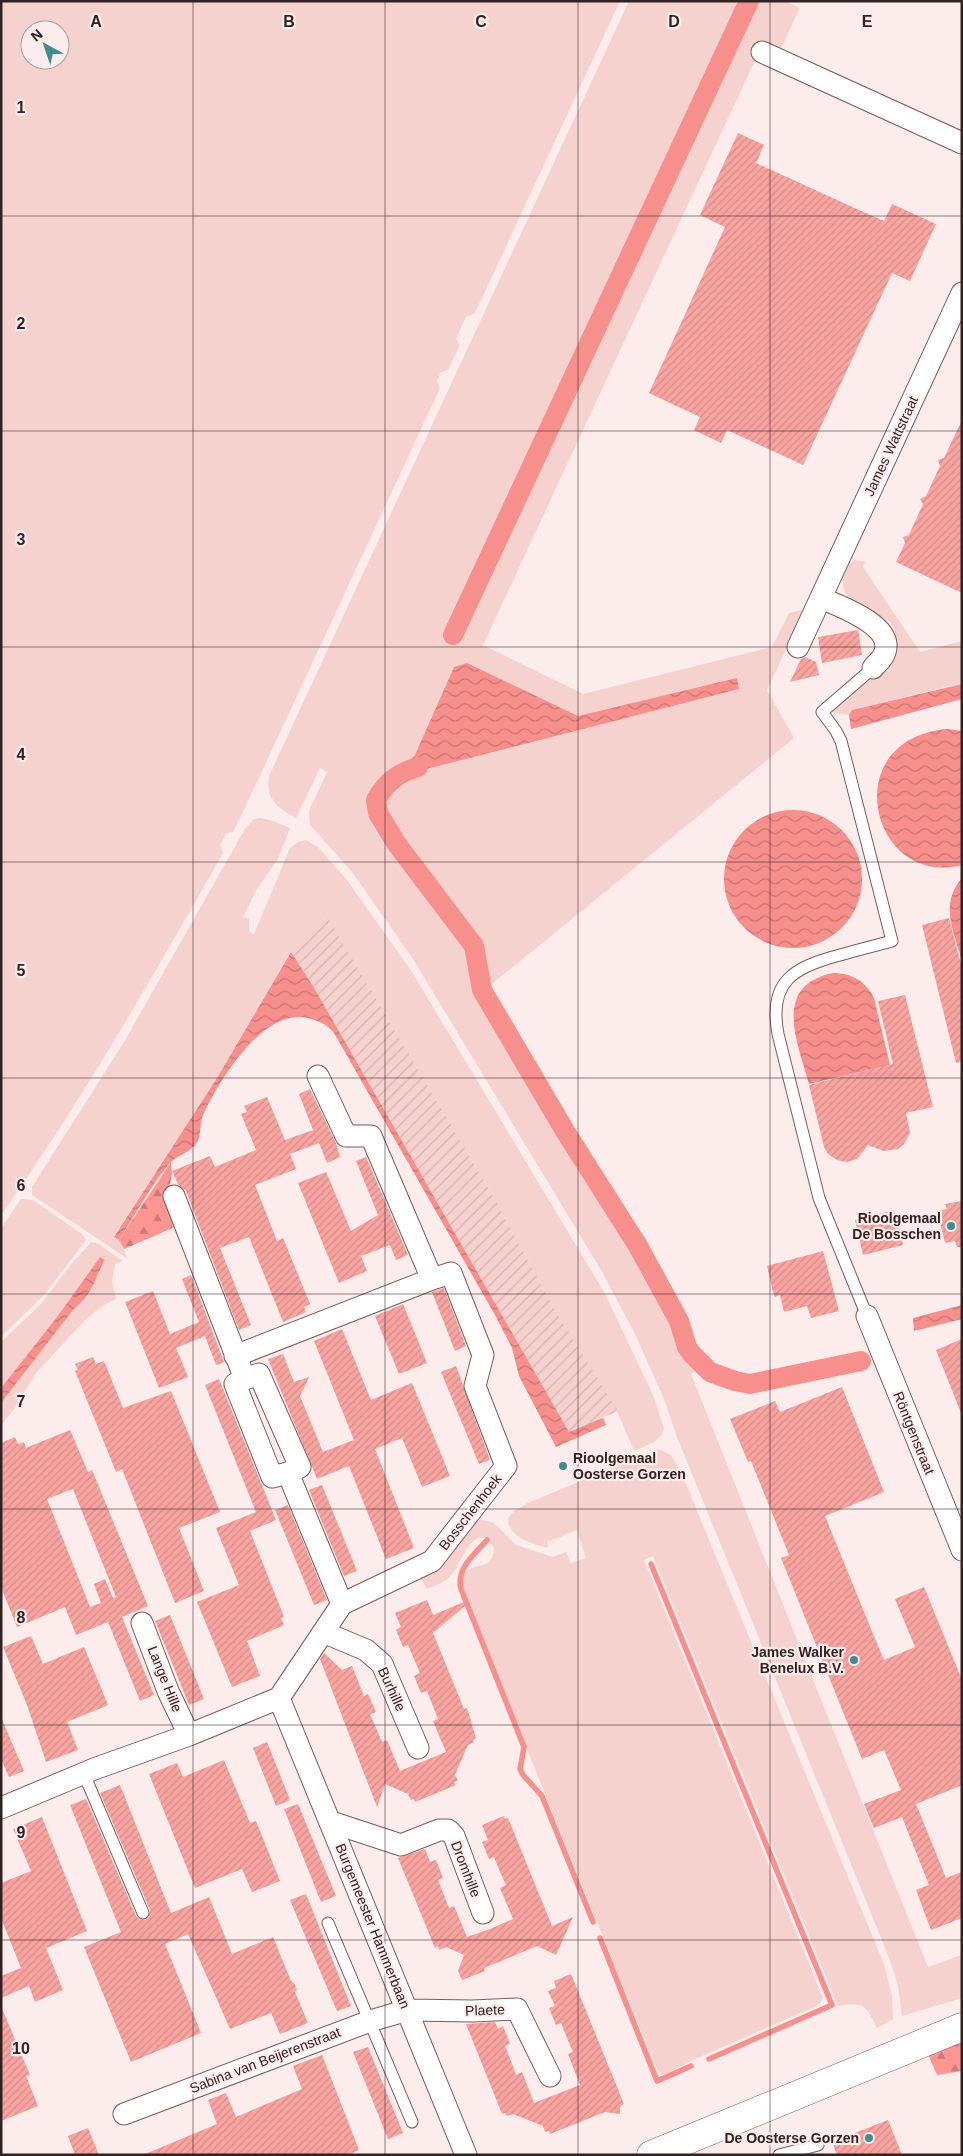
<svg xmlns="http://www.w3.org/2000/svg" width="963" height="2156" font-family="Helvetica,sans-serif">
  <defs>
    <pattern id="forest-firs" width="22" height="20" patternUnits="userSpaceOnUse" patternTransform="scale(1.25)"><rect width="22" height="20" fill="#fd9592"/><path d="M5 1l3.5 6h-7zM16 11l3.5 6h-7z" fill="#cd7977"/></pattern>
    <pattern id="garden-furrows" width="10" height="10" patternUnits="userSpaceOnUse" patternTransform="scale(1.25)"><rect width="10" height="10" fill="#f6d2cf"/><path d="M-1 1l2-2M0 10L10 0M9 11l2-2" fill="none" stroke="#d3b4b1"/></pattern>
    <pattern id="water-waves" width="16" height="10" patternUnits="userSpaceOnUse" patternTransform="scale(1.25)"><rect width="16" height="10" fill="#f7908d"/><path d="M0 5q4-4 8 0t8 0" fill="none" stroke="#c97573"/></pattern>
    <pattern id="building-hatch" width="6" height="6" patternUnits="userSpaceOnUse" patternTransform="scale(1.25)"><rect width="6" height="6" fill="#f8a4a0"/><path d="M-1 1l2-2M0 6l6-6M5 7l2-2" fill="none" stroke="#d58d8a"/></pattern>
  </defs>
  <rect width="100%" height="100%" fill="#fceceb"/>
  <path fill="#f6d2cf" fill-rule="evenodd" d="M1 1H620L475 313 466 317 456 339 460 345 448 370 441 372 437 381 440 388 250 797 233 832 226 833 220 845 223 853C153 976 83 1099 1 1215ZM30 30H60V60H30Z
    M629 1H785L800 8 781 48 764 41 483 645 583 694 772 647 789 613 805 609 767 690 794 738 487 988 484 955 473 930 387 822C372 788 390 782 419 771L739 689 737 679 578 716 467 663 415 755C409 763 401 766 393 771 365 789 369 810 383 834L468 945C473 959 471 974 477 988L564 1140 666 1311 683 1349 698 1371 691 1374 928 1967 962 1955V1998L902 2016 898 1986 890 1960 677 1437 664 1399 635 1334 601 1270 413 959 352 872 310 825 309 811 327 772 320 768 296 818C278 808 265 799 269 776Z
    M855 560 865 562 863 567 920 652 962 641V683L852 710 849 715 826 711 893 650C895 641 897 632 891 624 876 607 841 609 843 579 844 571 848 564 855 560Z
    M261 818 273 821 290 828 278 859 257 889 243 917 249 919V932L254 934 290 848 298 842 306 840 318 847 347 880 412 972 604 1292 654 1397 664 1429C661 1442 645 1446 634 1451L617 1411 558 1315 489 1189 325 914 293 955 290 953 217 1078 114 1236 120 1241 128 1259 32 1195V1187L124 1042 245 829 254 819Z
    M21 1199 33 1200 82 1234 86 1240 45 1294 1 1337V1228Z
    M91 1242 97 1243 123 1261 115 1264 112 1281 116 1299 104 1305 87 1318 36 1373 15 1408 1 1425V1403L73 1310 85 1300 91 1291 98 1273 105 1260 100 1257 57 1317 1 1388V1342L41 1304 68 1268Z
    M659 1449 671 1455 681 1472 884 1964 892 1996 893 2019 877 2028C867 2006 863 2001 838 2006L653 1556 644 1560 823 1998 820 2003 816 2006 691 2061 668 2073 661 2075 655 2065 462 1589 464 1573C475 1561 493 1572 494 1548 476 1517 461 1563 453 1573 447 1582 436 1585 427 1589L419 1575 475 1518 494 1523 516 1545 553 1557 566 1552 571 1563 586 1558 577 1530 547 1542 548 1548C533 1544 508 1538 508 1518L514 1511 530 1502Z"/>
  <path fill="url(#forest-firs)" d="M171 1162 172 1174 167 1198 177 1226 124 1249 119 1240Z
    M962 2039V2071L937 2075 927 2052Z"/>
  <path fill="url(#garden-furrows)" d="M325 913 489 1189 558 1315 618 1411 569 1433 313 986 293 955Z"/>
  <path fill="url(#water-waves)" d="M467 663 578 716 737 678 739 689 419 771 396 781 391 772 406 764 415 755 454 667Z
    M962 684V699L851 729 849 715 852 710Z
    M948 729 962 731V865C870 889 835 738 948 729Z
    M724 879a69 69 0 1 1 138 0a69 69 0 1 1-138 0Z
    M962 878V961C954 932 939 904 962 878Z
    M291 952 313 986 569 1432 603 1418 606 1425 556 1447 519 1376 512 1348 495 1315 334 1033C327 1024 319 1021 308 1018 263 1007 219 1081 203 1115 199 1124 202 1135 196 1144 189 1153 177 1155 169 1164 150 1187 135 1215 119 1240L114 1237 217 1078Z
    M833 973C851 973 866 981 874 998L890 1065 809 1084C798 1043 771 986 833 973Z
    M100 1257 105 1260C93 1281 94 1293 73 1310L1 1403V1388L57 1317Z
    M962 1305V1319L914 1331 913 1318Z"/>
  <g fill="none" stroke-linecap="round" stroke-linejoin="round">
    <path stroke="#f7908d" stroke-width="5.5" d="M487 1540C474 1555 456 1568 461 1589L524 1747 520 1769 523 1775 542 1796 593 1922
      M651 1564 832 2005 709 2059
      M600 1938 657 2081 691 2066"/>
    <path stroke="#f7908d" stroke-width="20" d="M453 635 749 1
      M418 767C398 773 386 782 376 800L378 813 396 843 474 946 482 990 565 1131 638 1246 679 1321 687 1347 692 1354 710 1372 735 1381 750 1384 861 1361"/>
  </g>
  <path fill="url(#building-hatch)" fill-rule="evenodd" d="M738 133 764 145 756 163 859 210 884 221 892 204 936 224 910 281 892 273 803 465 727 430 721 443 694 430 700 417 649 393 725 227 700 215Z
    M962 420V593L896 562 905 543 903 537 909 535 923 504 920 499 926 496 940 466 938 460 944 458Z
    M858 630 862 655 822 663 818 637Z
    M805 657 816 662 819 675 790 682 801 659Z
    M949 918 962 968V1062L956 1063 922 925Z
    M905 995 933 1107 906 1113 910 1133 904 1144 898 1149 884 1151 868 1145 857 1159 847 1162 837 1160 828 1154 824 1147 809 1085 893 1064 878 1001Z
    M310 1089 336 1143 340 1157 327 1163 319 1143 290 1154 296 1169 255 1185 277 1241 283 1238 310 1304 304 1307 306 1312 283 1322 249 1237 220 1248 251 1325 239 1330 186 1191 178 1184 172 1171 210 1156 215 1167 256 1150 241 1114 247 1112 244 1106 267 1097 285 1140 313 1130 299 1094Z
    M366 1157 408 1255 396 1260 390 1245 361 1256 367 1271 339 1283 298 1183 326 1172 351 1231 378 1215 356 1161Z
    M962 1201V1247H957L955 1241 945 1243 937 1211 947 1209 945 1204Z
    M894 1210 903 1245 863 1255 855 1220Z
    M823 1251 839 1311 811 1318 807 1306 784 1312 780 1295 775 1297 773 1292 767 1266Z
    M191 1275 224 1362 216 1365 205 1336 176 1348 188 1377 159 1388 125 1302 153 1291 170 1334 199 1322 182 1279Z
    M444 1288 466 1346 455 1351 432 1292Z
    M403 1304 427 1363 399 1374 375 1316Z
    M342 1329 371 1400 412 1383 450 1476 422 1487 402 1438 375 1449 414 1548 386 1559 349 1466 317 1479 268 1359 283 1354 294 1382 309 1377 300 1396 323 1452 354 1440 314 1341Z
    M962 1339V1413H961L936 1350Z
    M93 1357 96 1364 104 1361 123 1408 171 1391 220 1512 179 1528 204 1591 175 1603 122 1469 116 1472 75 1371 78 1370 75 1364Z
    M456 1366 490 1460 479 1464 441 1372Z
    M219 1379 276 1520 250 1531 284 1617 281 1618 284 1625 247 1641 260 1676 232 1687 197 1602 239 1585 216 1528 256 1512 205 1385Z
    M842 1387 884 1492 825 1516 873 1634 884 1660 915 1647 895 1599 924 1587 962 1680V1785L916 1804 946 1878 962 1872V1918L931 1930 916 1890 929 1885 902 1817 874 1828 864 1804 901 1790 884 1750 862 1759 781 1558 789 1555 751 1461 748 1462 730 1419 775 1401 780 1412Z
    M70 1430 88 1472 92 1470 148 1606 122 1617 154 1695 140 1701 108 1622 76 1635 65 1607 17 1627 1 1587V1443L15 1437 18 1444 24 1442 26 1448ZM73 1489 116 1597 113 1598 105 1579 94 1584 101 1603 90 1607 47 1499Z
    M322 1485 357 1571 344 1576 309 1490Z
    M288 1505 327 1600 314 1605 275 1510Z
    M427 1600 433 1615 464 1602 466 1605 433 1633 464 1709 467 1708 476 1738 473 1740 474 1742 468 1745 460 1763 455 1775 458 1781 454 1782 456 1785 415 1802 414 1799 411 1800 408 1794 385 1784 377 1807 320 1659 324 1653 342 1670 352 1666 364 1696 368 1694 376 1712 370 1714 382 1742 387 1740 400 1771 446 1752 433 1721 438 1719 427 1691 421 1693 414 1676 420 1673 408 1645 403 1647 396 1630 401 1627 395 1613Z
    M170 1615 204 1699 189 1705 155 1621Z
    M31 1636 43 1664 84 1647 108 1705 67 1722 78 1750 46 1762 27 1705 3 1647Z
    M1 1717 24 1771 9 1777 1 1759Z
    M267 1742 290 1800 276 1806 253 1748Z
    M224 1760 250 1823 256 1821 280 1881 252 1892 242 1869 195 1888 149 1774 177 1763 183 1777Z
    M120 1785 171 1913 209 1897 232 1954 273 1937 291 1981 294 1983 297 1989 295 1992 308 2023 280 2034 271 2013 230 2029 188 1934 165 1944 201 2033 131 2062 84 1947 121 1932 70 1805 86 1799 136 1916 139 1919 145 1920 149 1917 150 1910 100 1793Z
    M298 1804 336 1896 321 1902 284 1809Z
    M504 1816 505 1819 508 1818 552 1926 573 1917 556 1955 537 1946 484 1968 485 1971 462 1980 458 1971 464 1955 446 1947 439 1950 438 1946 435 1948 398 1858 425 1849 430 1862 436 1860 443 1878 438 1880 449 1908 454 1906 467 1937 490 1929 513 1919 500 1888 506 1885 500 1872 494 1857 489 1859 482 1842 488 1840 482 1825Z
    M42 1817 87 1931 46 1948 63 1990 35 2002 29 1986 1 1998V1976L21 1968 1 1918V1883L31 1871 13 1829Z
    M306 1894 351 2006 337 2011 290 1900Z
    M571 1974 624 2104 620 2107V2114L605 2112 550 2134 549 2131 545 2132 543 2126 513 2114 507 2116 505 2113 502 2114 466 2024 495 2022 498 2029 503 2026 510 2044 505 2046 511 2061 516 2075 522 2072 534 2103 580 2085 568 2054 573 2052 567 2038 561 2023 556 2025 549 2008 555 2006 548 1991 556 1988 554 1981Z
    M1 2006 30 2075 26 2076 38 2106 1 2121Z
    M368 2047 403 2133 388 2139 353 2052Z
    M322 2055 359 2150 348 2155H143L217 2124 208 2100 226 2093 236 2117 302 2089 293 2066Z
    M888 2120 902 2155H837L832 2142Z
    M88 2128 99 2155H75L68 2136Z"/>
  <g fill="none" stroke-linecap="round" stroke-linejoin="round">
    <g stroke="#7d5b59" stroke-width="13">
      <path id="lane" d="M867 1316 819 1198 778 1034C768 981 794 967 840 955 857 950 874 946 892 941L841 741 836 731 822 712 873 668
        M84 1774 143 1913
        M328 1923 412 2122
        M779 2155 818 2145"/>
    </g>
    <g stroke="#7d5b59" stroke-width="23">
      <path id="street" d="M762 52 962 143
        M821 598C839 606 894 625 885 652 883 659 877 663 873 668
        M798 647 962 293
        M318 1076 346 1136H371L432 1279 451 1273 483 1355 475 1386 506 1466 432 1561 342 1604
        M174 1196 245 1379 259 1374 300 1467 288 1473 342 1604 279 1698
        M867 1316 962 1550
        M235 1356 432 1279
        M245 1379 235 1384 272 1477 288 1473
        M142 1623 168 1691 189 1735
        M323 1632 366 1650 382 1664 418 1748
        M1 1808 94 1769 189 1735 279 1698 466 2155
        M331 1822 401 1845 439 1830H448L454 1836 483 1913
        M124 2114 370 2021 408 2010 473 2011 517 2009 550 2076"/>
    </g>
    <g stroke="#7d5b59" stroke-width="29">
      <path id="secondary" d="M651 2155 962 2027"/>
    </g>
    <use href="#lane" stroke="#fff" stroke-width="11"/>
    <use href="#street" stroke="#fff" stroke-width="21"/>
    <use href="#secondary" stroke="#fff" stroke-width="28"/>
  </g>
  <path fill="none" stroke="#312322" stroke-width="1" stroke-opacity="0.55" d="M193 1V2155M385 1V2155M578 1V2155M770 1V2155M1 216H962M1 431H962M1 647H962M1 862H962M1 1078H962M1 1294H962M1 1509H962M1 1725H962M1 1940H962"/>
  <g fill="#448b91" stroke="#fceceb" stroke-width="2">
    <circle cx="951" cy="1226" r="5"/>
    <circle cx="563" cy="1466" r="5"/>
    <circle cx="854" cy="1660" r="5"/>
    <circle cx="869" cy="2138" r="5"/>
  </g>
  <g text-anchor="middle" stroke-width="4.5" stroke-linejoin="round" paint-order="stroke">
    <g font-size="14" fill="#312322" stroke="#fceceb">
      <text transform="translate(891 446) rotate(-65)" y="5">James Wattstraat</text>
      <text transform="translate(914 1433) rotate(68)" y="5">Röntgenstraat</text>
      <text transform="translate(470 1512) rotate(-52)" y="5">Bosschenhoek</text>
      <text transform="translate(165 1679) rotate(68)" y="5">Lange Hille</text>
      <text transform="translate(392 1689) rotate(65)" y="5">Burhille</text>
      <text transform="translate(466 1869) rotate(69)" y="5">Dromhille</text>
      <text transform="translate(373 1926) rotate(68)" y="5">Burgemeester Hammerbaan</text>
      <text transform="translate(485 2010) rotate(-2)" y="5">Plaete</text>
      <text transform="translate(265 2060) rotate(-21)" y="5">Sabina van Beijerenstraat</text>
    </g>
    <g font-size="14" font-weight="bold" fill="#312322" stroke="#fceceb" text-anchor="end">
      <text x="941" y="1223">Rioolgemaal<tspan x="941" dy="16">De Bosschen</tspan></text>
      <text x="573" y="1463" text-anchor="start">Rioolgemaal<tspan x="573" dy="16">Oosterse Gorzen</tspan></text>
      <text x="844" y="1657">James Walker<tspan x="844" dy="16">Benelux B.V.</tspan></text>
      <text x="859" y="2143">De Oosterse Gorzen</text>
    </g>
  </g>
  <g font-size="16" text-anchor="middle" font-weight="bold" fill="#312322" stroke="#fceceb" stroke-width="4.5" stroke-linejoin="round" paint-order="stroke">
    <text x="96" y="27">A</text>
    <text x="289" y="27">B</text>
    <text x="481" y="27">C</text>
    <text x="674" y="27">D</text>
    <text x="867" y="27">E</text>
    <text x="21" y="113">1</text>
    <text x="21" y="329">2</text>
    <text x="21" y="545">3</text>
    <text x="21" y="760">4</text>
    <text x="21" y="976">5</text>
    <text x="21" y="1191">6</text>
    <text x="21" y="1407">7</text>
    <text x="21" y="1623">8</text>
    <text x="21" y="1838">9</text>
    <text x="21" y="2054">10</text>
  </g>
  <rect width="963" height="2156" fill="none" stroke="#312322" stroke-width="5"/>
  <g transform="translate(45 45) rotate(320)"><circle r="24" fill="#fceceb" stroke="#ab9c9b"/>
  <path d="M0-4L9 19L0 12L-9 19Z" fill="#448b91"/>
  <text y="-8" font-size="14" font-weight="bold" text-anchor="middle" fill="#312322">N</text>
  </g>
</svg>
